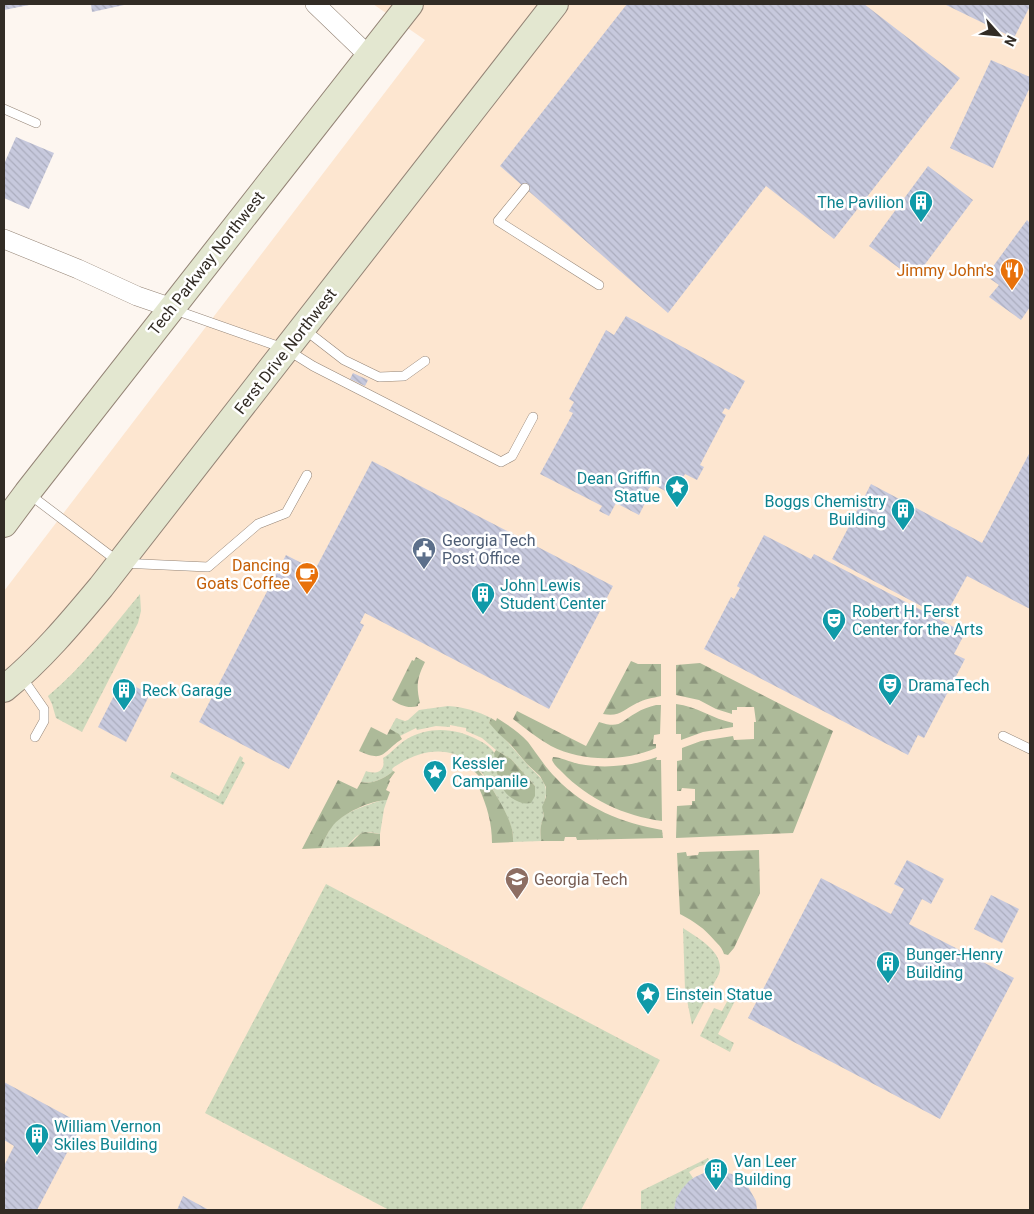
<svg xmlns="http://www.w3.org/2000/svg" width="1034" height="1214" font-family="Roboto,sans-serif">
  <defs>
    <pattern id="grass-dots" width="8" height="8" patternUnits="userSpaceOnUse" patternTransform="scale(1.25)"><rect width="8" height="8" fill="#cdd9bc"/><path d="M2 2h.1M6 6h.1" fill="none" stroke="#b0baa1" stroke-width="1.8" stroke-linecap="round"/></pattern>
    <pattern id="forest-firs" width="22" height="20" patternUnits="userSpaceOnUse" patternTransform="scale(1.25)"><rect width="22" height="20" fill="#adba99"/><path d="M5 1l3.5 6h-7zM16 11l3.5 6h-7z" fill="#8d977d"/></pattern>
    <pattern id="building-back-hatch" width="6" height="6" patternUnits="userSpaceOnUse" patternTransform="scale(1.25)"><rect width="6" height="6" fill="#c7c9dd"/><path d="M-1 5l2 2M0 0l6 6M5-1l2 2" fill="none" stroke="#abadbe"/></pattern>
  </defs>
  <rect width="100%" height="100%" fill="#fdf6f0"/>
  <path fill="#fde6d0" d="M373 4H1030V1210H4V591L425 40Z"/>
  <path fill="url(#grass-dots)" d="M140 594 141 611 138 623 82 732 56 718 52 704 48 696C83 667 110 630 140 594Z
    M448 706C464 707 477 711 491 718L489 723C502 735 514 749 526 763 532 771 542 776 545 786 549 798 540 804 544 816 540 827 540 829 541 841L513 842C513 837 513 832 511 827 508 816 501 805 496 795 491 787 486 776 479 770 453 744 423 748 394 767L392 769 393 771C386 778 371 785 361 782L366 771C377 775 386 771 383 758 392 753 398 744 407 739 429 726 456 728 478 740 483 742 490 747 493 751 496 755 495 762 496 767 497 775 500 782 503 789L535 786 511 759 496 750 482 738 466 731V728L450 725V727L436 726 417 730 416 728 400 736 390 729 396 718 405 721 408 720 419 710Z
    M240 756 243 758 242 761 245 763 223 805 170 777 172 772 219 796Z
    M382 800H387L384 809 380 834C362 830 358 833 347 847L321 848C324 841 327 833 332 826 343 812 365 806 382 800Z
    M326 884 660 1060 581 1210H389L205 1113Z
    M683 928C698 938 726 953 719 974L692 1025 685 990Z
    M731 994 737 997 718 1034 734 1043 730 1052 700 1036 714 1008 722 1011Z
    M708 1158 711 1163 697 1167 689 1172 693 1178C682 1187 676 1197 674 1210H641V1191Z"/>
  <path fill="url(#forest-firs)" d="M416 657 425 662C417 678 416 686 420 703L418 704V706C408 709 400 705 392 700L412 660 414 661Z
    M631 661 638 664H661V696C652 698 645 699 637 703 623 710 620 717 603 714Z
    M700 663 833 731 793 833 676 838 677 806 692 805V801H695V789L682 788 681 791H677V761L682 760V748L701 741 733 736 734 740 754 739V722H756L754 707H737V710H732V714L716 709 699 700 676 695V665Z
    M676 704C696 706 713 719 733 723V727L703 732 681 740V734H676Z
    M656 705H661L660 734 654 735 653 744H656V748C623 762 583 762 551 746 537 738 525 728 513 719L517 711 586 746 599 722C620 729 620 722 636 713 642 709 649 707 656 705Z
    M491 718 496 721 497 718C508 725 519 732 528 742 537 754 545 767 556 778 584 808 623 823 662 830L663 838 577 840 576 837H565L564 841H541C540 829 540 827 544 816L542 807 546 797V787L540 776 527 764 511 745 498 733 489 723Z
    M371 727 387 735 390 729 399 734 402 739C382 752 385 763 359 751Z
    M496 750 511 759 535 786V796L531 803C524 804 521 803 515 800 498 792 496 770 494 753Z
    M553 757C560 757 570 762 579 764 606 769 631 766 657 757L656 760H661L662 821C624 816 588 799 562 772 558 768 554 765 552 760Z
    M474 766C486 776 507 811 511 826 513 831 513 837 513 842L492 843C492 823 487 806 479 788L482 786 476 778 479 776 472 769Z
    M393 771 395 772 389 780 390 781 386 790 390 792 387 800C371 800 341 814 332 827 327 833 324 841 321 848L302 849 338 780 357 789 361 782C371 785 386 778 393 771Z
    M365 832 380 834V846L347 847 360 834Z
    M759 850 760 893 734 948 728 955 724 954C722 948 719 945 715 941 704 928 695 922 680 914L677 853 686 852 687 856 698 855 699 852Z"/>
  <path fill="url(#building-back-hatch)" d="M4 4H29V5L4 10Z
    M91 4H124V5L92 12Z
    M627 4H864L960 78 834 239 766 186 668 313 500 166Z
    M944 4H1030V6L1014 38Z
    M991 60 1030 77V87L993 168 950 148Z
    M16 137 54 153 29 209 4 198V164Z
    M928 166 973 200 914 279 869 246Z
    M1027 220 1030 223V307L1021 320 989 297 999 285 986 276Z
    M626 316 745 381 729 410 725 408 722 413 726 415 700 465 704 467 697 480 685 474 673 495 652 484 648 490 651 491 639 515 616 503 609 516 599 511 602 506 540 474 573 413 569 411 574 402 569 399 606 330 614 335Z
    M353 373 368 380 365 386 350 379Z
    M1030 452V609L967 576 944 618 832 559 871 484 982 543Z
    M372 461 613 586 549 709 365 613 360 623 364 625 289 769 199 722 286 555 315 570Z
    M764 535 811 559 814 554 965 633 954 654 965 659 924 738 918 735 908 755 704 649 731 597 734 599 737 593 740 588 737 586Z
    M122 680 150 694 126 742 98 727Z
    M907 860 944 879 931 904 922 899 909 924 1014 978 940 1119 748 1018 821 878 891 914 904 889 894 884Z
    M991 895 1019 909 1002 943 974 929Z
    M4 1082 82 1124 37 1210H4V1166L14 1146 4 1140Z
    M714 1171 732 1174 747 1185 756 1201 757 1210H674L676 1199 682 1189 689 1181 695 1177 706 1172Z
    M183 1196 209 1210H177Z"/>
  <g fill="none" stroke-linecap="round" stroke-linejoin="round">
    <g stroke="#948476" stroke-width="10">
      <path id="lane" d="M4 109 36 123
        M525 188 498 221 599 285
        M175 310 286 349 313 366 501 462 512 456 533 417
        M304 329 344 360 379 377 404 376 425 361
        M29 494 120 563 208 567 258 524 286 513 307 475
        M21 676 44 709V721L35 737
        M1003 736 1030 749"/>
    </g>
    <g stroke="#948476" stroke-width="20">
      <path id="street" d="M315 4 369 56
        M4 239 78 269 137 296 172 308"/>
    </g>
    <g stroke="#948476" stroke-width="28">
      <path id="secondary" d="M4 524 27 493 410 4
        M4 689C40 660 71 623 101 587L555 4"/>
    </g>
    <use href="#lane" stroke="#fff" stroke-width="9"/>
    <use href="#street" stroke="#fff" stroke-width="19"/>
    <use href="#secondary" stroke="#e3e7d0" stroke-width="26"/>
  </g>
  <defs>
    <g id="building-pin" transform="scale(1.25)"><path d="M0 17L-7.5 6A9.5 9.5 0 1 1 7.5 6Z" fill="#0f9aa8" stroke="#fff"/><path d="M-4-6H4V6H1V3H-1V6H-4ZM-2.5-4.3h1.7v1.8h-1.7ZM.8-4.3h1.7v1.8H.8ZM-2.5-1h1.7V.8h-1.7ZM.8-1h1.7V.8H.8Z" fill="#fff"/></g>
    <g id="restaurant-pin" transform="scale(1.25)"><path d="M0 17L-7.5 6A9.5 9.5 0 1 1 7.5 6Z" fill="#e8710a" stroke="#fff"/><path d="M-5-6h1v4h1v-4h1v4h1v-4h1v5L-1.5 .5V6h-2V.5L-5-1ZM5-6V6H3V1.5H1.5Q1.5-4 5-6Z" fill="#fff"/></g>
    <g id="sight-pin" transform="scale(1.25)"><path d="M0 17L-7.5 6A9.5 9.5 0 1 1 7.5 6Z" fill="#0f9aa8" stroke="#fff"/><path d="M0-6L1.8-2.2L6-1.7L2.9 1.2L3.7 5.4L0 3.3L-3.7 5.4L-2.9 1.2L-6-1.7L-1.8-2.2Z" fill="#fff"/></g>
    <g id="civic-pin" transform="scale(1.25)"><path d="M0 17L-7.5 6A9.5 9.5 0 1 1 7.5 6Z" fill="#5c6f8a" stroke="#fff"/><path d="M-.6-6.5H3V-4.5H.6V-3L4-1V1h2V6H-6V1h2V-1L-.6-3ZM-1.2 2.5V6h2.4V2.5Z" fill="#fff"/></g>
    <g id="cafe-pin" transform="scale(1.25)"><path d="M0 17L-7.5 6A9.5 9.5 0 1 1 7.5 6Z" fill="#e8710a" stroke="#fff"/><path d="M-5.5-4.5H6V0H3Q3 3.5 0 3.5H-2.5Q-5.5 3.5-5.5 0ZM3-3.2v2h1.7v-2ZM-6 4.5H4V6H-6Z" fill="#fff"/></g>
    <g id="theatre-pin" transform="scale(1.25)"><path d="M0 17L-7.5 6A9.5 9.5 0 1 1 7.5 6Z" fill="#0f9aa8" stroke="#fff"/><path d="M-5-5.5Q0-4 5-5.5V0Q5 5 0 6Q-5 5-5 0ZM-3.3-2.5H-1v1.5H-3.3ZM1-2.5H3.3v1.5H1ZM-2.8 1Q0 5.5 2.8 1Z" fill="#fff"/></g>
    <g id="university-pin" transform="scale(1.25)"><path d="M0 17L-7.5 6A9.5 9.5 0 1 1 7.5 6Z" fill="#8d6e63" stroke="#fff"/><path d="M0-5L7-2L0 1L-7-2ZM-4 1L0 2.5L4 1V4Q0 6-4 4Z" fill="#fff"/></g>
  </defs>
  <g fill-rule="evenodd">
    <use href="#building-pin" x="921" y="202"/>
    <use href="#restaurant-pin" x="1012" y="270"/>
    <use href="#sight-pin" x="677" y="487"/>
    <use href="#building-pin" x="903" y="510"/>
    <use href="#civic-pin" x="424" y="549"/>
    <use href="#cafe-pin" x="307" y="574"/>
    <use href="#building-pin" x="483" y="594"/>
    <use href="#theatre-pin" x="834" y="620"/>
    <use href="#theatre-pin" x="890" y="685"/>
    <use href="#building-pin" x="124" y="690"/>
    <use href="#sight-pin" x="435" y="772"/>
    <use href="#university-pin" x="517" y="879"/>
    <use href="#building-pin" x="888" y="963"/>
    <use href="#sight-pin" x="648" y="994"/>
    <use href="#building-pin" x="37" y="1135"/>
    <use href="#building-pin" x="716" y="1170"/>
  </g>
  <g text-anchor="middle" stroke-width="5" stroke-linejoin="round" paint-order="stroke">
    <g font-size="16" fill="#0d838f" stroke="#fff" text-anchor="start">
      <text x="904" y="208" text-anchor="end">The Pavilion</text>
      <text x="660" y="484" text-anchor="end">Dean Griffin<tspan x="660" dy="18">Statue</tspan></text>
      <text x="886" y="507" text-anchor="end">Boggs Chemistry<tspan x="886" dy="18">Building</tspan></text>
      <text x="500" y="591">John Lewis<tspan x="500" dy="18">Student Center</tspan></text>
      <text x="852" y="617">Robert H. Ferst<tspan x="852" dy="18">Center for the Arts</tspan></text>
      <text x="908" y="691">DramaTech</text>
      <text x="142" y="696">Reck Garage</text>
      <text x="452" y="769">Kessler<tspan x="452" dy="18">Campanile</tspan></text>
      <text x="906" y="960">Bunger-Henry<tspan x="906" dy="18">Building</tspan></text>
      <text x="666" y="1000">Einstein Statue</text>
      <text x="54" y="1132">William Vernon<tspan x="54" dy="18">Skiles Building</tspan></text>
      <text x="734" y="1167">Van Leer<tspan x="734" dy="18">Building</tspan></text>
    </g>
    <g font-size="16" fill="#322c25" stroke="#fff">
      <text transform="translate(206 263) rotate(-52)" y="6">Tech Parkway Northwest</text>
      <text transform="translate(285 351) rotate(-52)" y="6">Ferst Drive Northwest</text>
    </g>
    <g font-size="16" fill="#c56008" stroke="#fff" text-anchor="end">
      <text x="994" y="276">Jimmy John's</text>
      <text x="290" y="571">Dancing<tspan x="290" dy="18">Goats Coffee</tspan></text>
    </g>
    <g font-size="16" fill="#4e5e75" stroke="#fff" text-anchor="start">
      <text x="442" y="546">Georgia Tech<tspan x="442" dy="18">Post Office</tspan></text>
    </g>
    <g font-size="16" fill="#785e54" stroke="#fff" text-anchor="start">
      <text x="534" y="885">Georgia Tech</text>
    </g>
  </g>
  <rect width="1034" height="1214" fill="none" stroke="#322c25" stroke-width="10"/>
  <g transform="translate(999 35) rotate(117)" stroke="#ffffff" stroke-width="4" paint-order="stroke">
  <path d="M0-4L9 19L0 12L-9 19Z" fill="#322c25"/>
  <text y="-8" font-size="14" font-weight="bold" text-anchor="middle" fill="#322c25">N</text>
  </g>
</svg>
